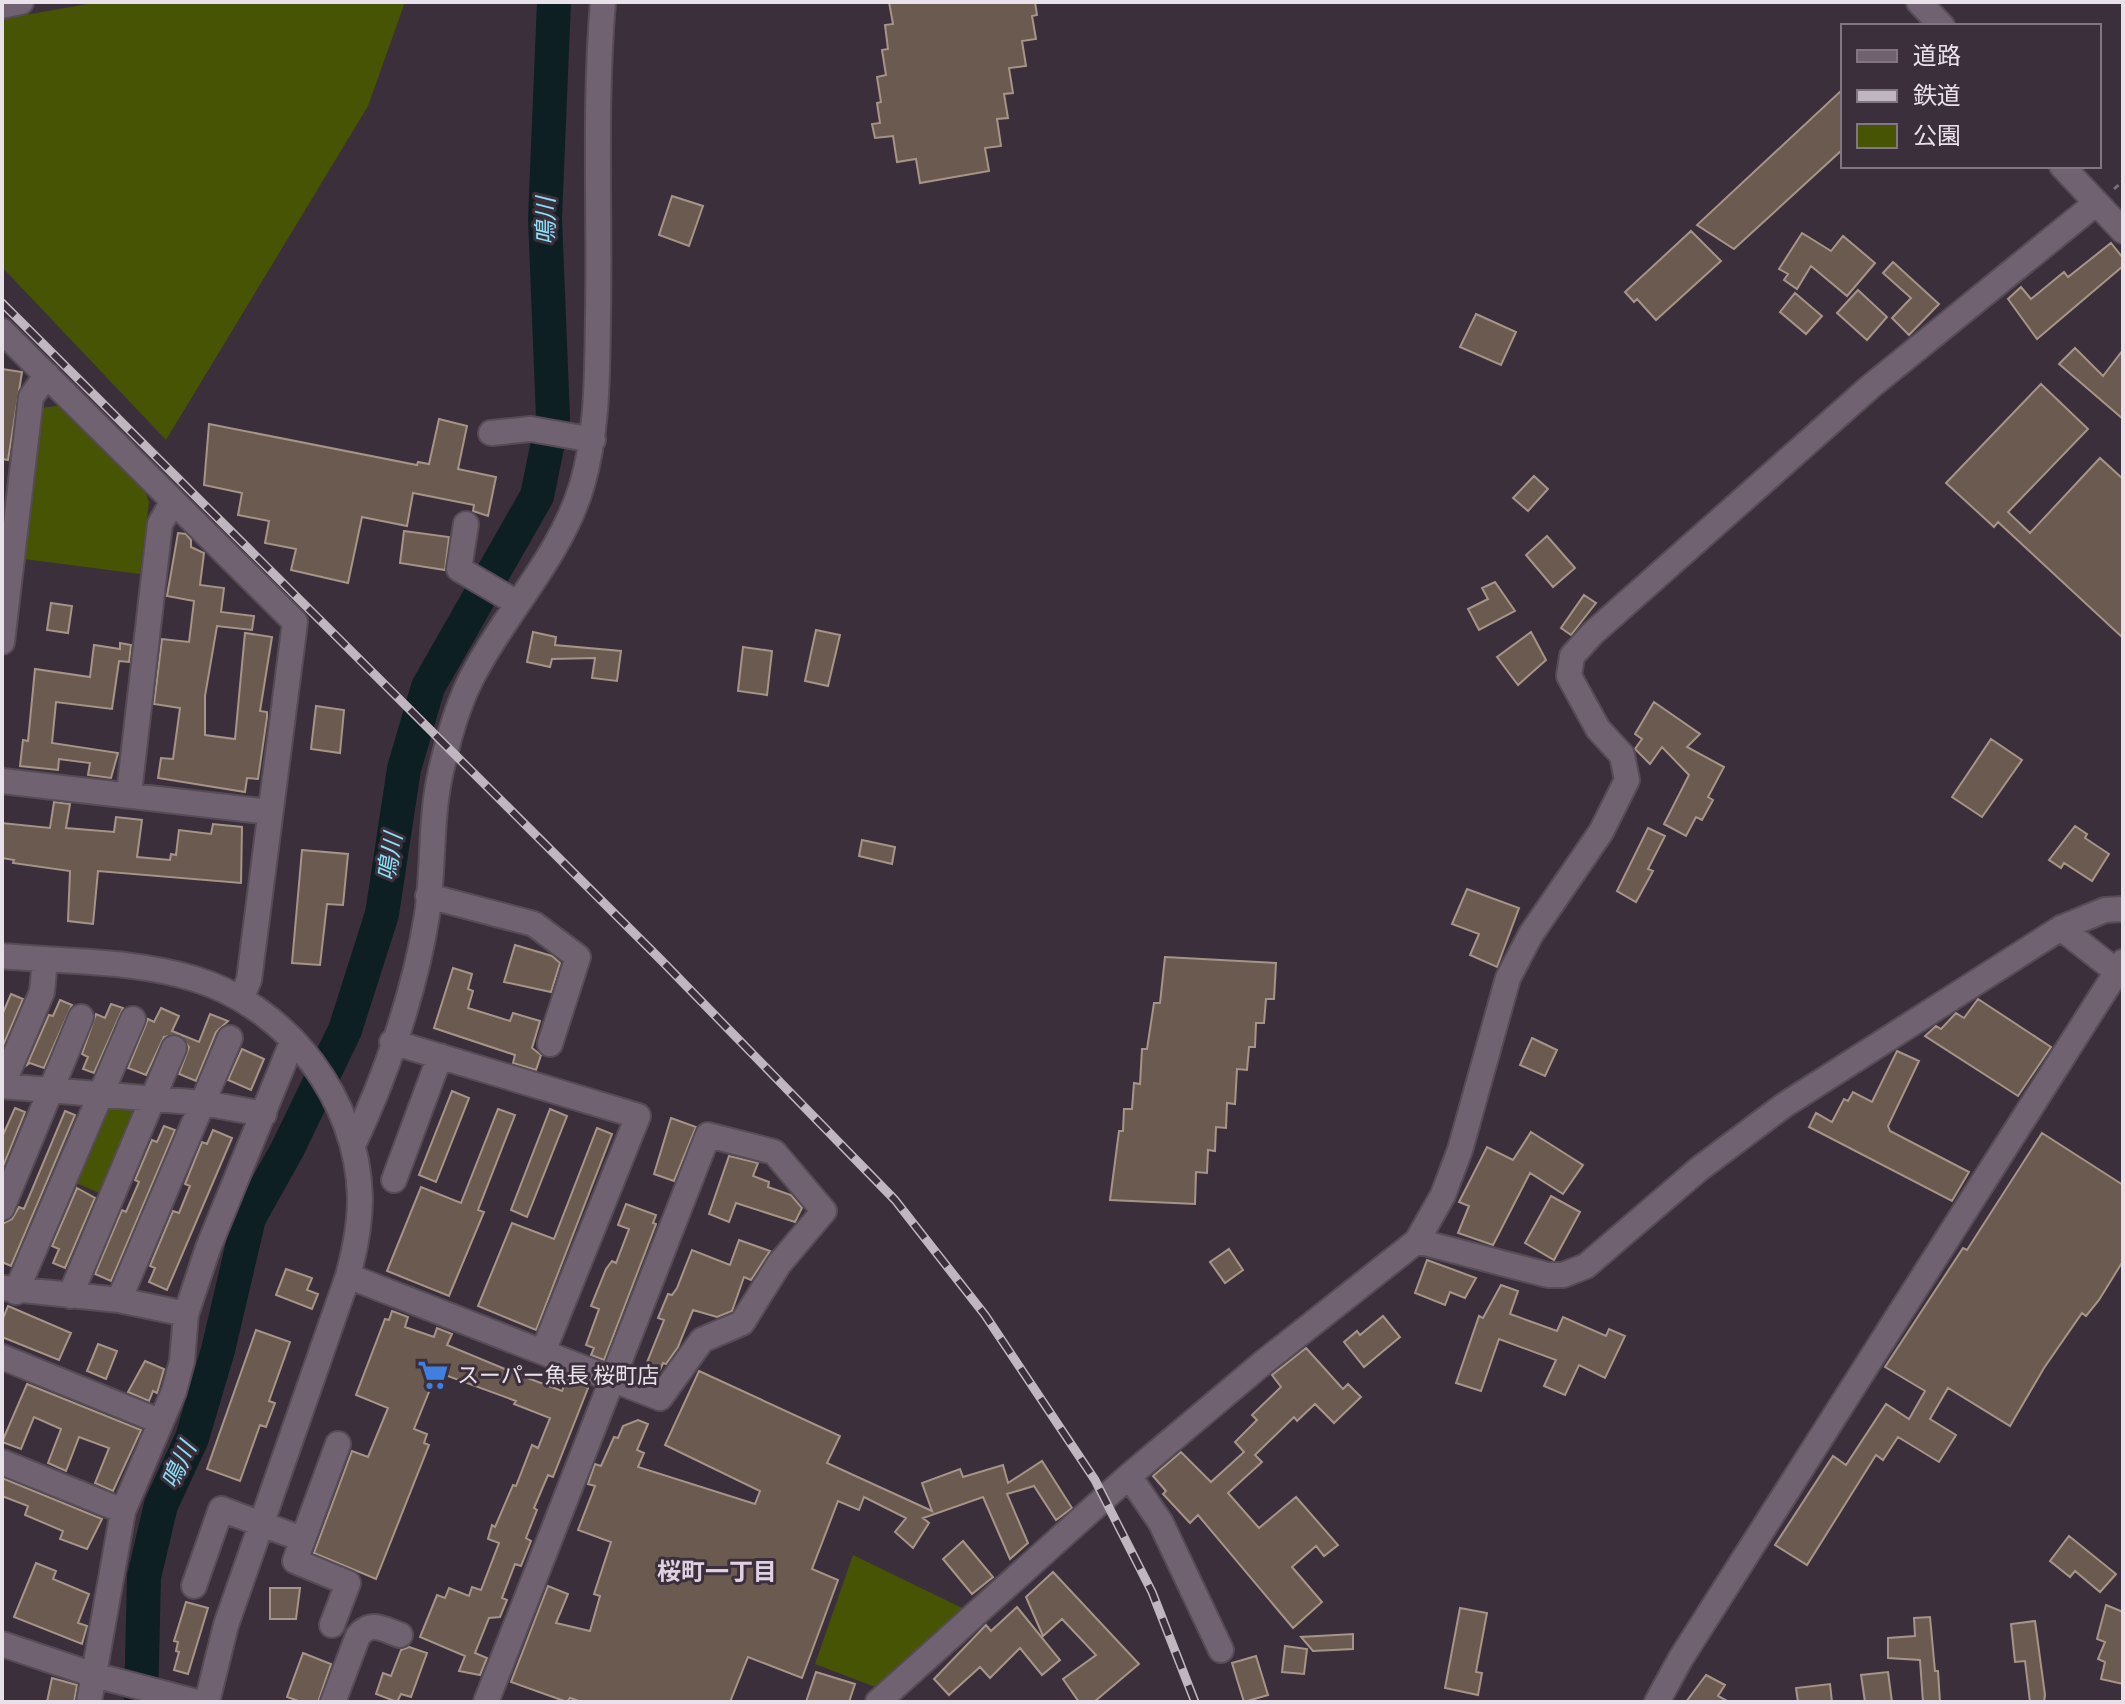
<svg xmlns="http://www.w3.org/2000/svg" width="2125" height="1704" font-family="Barlow,'Noto Sans JP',sans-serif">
  <rect width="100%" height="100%" fill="#3c2f3c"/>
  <path fill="#475403" d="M99 2H405L368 106 166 440 2 267V19Z
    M62 405 145 491 149 502 140 574 24 559 42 408Z
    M100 1109 140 1110 104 1195 71 1181Z
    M853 1555 962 1608 878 1688 815 1664Z"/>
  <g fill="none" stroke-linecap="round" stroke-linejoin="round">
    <path stroke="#0e1f24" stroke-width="34" d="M141 1702 144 1577 161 1505 192 1438 218 1350 249 1218 287 1150 345 1030 382 914 404 769 428 687 537 496 553 418 545 218 554 2"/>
  </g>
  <path fill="#6b5a4f" stroke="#a79488" stroke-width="2" d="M889 2H1035L1037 15 1032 16 1036 39 1022 41 1026 66 1009 68 1013 93 1004 94 1008 118 997 119 1001 146 985 148 989 171 920 183 916 159 897 162 893 136 875 138 872 124 880 123 877 103 881 102 877 77 886 75 882 50 888 49 885 25 893 24Z
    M1843 89V149L1734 249 1697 225Z
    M672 196 703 206 689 246 659 235Z
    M1691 231 1721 261 1656 320 1637 299 1634 302 1625 292Z
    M1802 233 1831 251 1843 236 1875 263 1847 296 1811 266 1797 289 1784 280 1788 274 1779 269Z
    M2111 243 2123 258V266L2037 339 2008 299 2021 287 2031 299 2064 272 2068 277Z
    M1893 262 1939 304 1909 335 1892 318 1911 298 1883 273Z
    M1858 290 1887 317 1867 340 1837 313Z
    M1795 293 1822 316 1806 334 1780 312Z
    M1476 314 1516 332 1501 365 1460 347Z
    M2075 348 2103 376 2123 350V419L2059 364Z
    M2 369 22 372 8 460 2 459Z
    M2041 384 2088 429 2008 512 2030 533 2100 458 2123 479V638L1998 522 1994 527 1946 483Z
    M439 419 467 426 458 469 496 477 488 516 473 511 474 505 413 493 407 526 362 517 348 583 291 570 296 549 265 543 269 521 238 515 242 493 204 485 209 424 417 465 418 462 429 464Z
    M1534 476 1548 489 1528 511 1513 498Z
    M404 531 449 537 445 570 400 563Z
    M178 533 186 534 191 540V547L204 553 200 585 224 588 221 612 254 616 252 630 217 626 205 696V735L235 739 245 633 272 637 260 711 267 712V717L258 779 247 778 245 792 158 778 161 758 173 759 180 708 154 704 162 639 189 642 194 601 167 596Z
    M1547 536 1575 568 1553 587 1526 555Z
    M1495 582 1515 611 1479 630 1468 609 1488 599 1482 588Z
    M1584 595 1596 603 1571 635 1561 628Z
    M51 603 72 606 68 633 47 630Z
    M816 630 840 635 828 686 805 681Z
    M533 632 556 637 555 645 621 651 617 681 592 678 595 658 552 659 550 667 527 662Z
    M1531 632 1546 660 1518 685 1497 657Z
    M120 643 131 645 129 662 119 661 112 709 56 702 52 743 118 753 111 778 88 775 90 763 59 759 58 770 20 766 23 740 28 741 35 669 90 677 94 645 120 649Z
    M743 647 772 651 767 695 738 691Z
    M1654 702 1700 734 1687 747 1724 767 1708 797 1713 800 1702 820 1696 817 1686 836 1664 824 1689 775 1662 747 1650 764 1635 749 1642 739 1635 734Z
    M316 706 344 710 340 753 311 749Z
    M1991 739 2022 760 1982 817 1952 797Z
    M54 802 70 804 66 828 114 832 116 817 142 820 137 857 170 860 171 854 176 855 179 830 211 834 213 824 242 827 241 883 98 871 93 924 68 921 70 871 13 863 14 860 2 858V823L50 828Z
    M2075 826 2087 834 2085 838 2109 854 2092 881 2064 863 2061 868 2049 860Z
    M1648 828 1665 836 1648 869 1653 871 1636 902 1617 891Z
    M862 840 895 847 892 864 859 856Z
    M302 850 348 854 343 905 327 904 320 965 292 963Z
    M1467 889 1519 908 1497 967 1470 955 1479 934 1452 924Z
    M515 945 552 956 560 963 551 992 504 982Z
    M1165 957 1276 963 1274 999H1266L1264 1023H1256L1255 1047H1249L1247 1070 1237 1069 1235 1104 1227 1103 1226 1128 1216 1127 1215 1151 1208 1150 1207 1173 1196 1172 1195 1204 1110 1200 1119 1131H1123L1124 1109H1132L1134 1083 1140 1084 1142 1049H1147L1154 1003H1160Z
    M453 968 472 974 468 989 473 991 468 1008 510 1021 513 1013 540 1021 532 1048 541 1055 536 1070 513 1063 515 1055 434 1028Z
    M11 994 23 999 2 1048V1015Z
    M1978 999 2051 1047 2018 1096 1925 1036 1936 1026 1941 1029 1956 1013 1964 1018Z
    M60 1000 72 1005 44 1068 30 1063 27 1065 49 1015 53 1016Z
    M111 1004 123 1008 94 1073 83 1069 88 1057 82 1054 96 1014 105 1018Z
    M161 1008 179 1016 172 1031 199 1042 210 1014 228 1021 216 1032 196 1081 179 1074 189 1047 179 1034 164 1037 146 1075 128 1068 148 1019 154 1022Z
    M1532 1038 1557 1050 1545 1076 1520 1065Z
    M242 1049 264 1059 251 1090 228 1080Z
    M1897 1051 1919 1061 1888 1126 1890 1131 1969 1172 1952 1201 1809 1127 1816 1113 1832 1122 1844 1099 1848 1101 1853 1092 1872 1102Z
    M452 1091 469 1098 436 1182 419 1175Z
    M15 1108 25 1112 2 1169V1137Z
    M498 1109 515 1115 478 1210 484 1212 449 1296 387 1271 421 1187 461 1203Z
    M550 1109 567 1116 527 1217 511 1210Z
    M65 1111 75 1115 11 1266 2 1262V1224L12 1219 19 1207 24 1209Z
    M671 1118 696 1127 674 1181 654 1174Z
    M164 1126 175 1130 111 1281 95 1274 122 1210 126 1212 139 1182 135 1180 152 1140 157 1142Z
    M597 1128 612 1134 536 1330 478 1306 512 1223 554 1239Z
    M213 1130 232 1138 167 1290 149 1282 155 1268 150 1266 173 1211 179 1213 190 1186 185 1184 202 1142 207 1144Z
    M1531 1132 1583 1165 1563 1194 1530 1173 1493 1245 1458 1233 1469 1206 1459 1202 1487 1147 1513 1160Z
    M2042 1133 2123 1185V1261L2099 1300 2086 1316 2082 1313 2044 1368 2010 1426 1948 1388 1930 1419 1956 1435 1939 1462 1898 1437 1883 1460 1876 1455 1807 1565 1775 1545 1833 1456 1846 1465 1886 1404 1909 1419 1925 1391 1885 1367 1963 1248 1967 1250Z
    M729 1156 758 1163 753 1176 769 1182 768 1187 791 1195 802 1208 795 1222 736 1203 729 1222 709 1214Z
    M77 1188 95 1198 65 1268 53 1263 59 1249 52 1246Z
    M1551 1196 1580 1212 1554 1260 1525 1243Z
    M626 1204 656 1215 653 1223 656 1224 604 1360 591 1355 594 1348 586 1345 599 1309 591 1306 606 1269 612 1261 616 1263 629 1229 618 1225Z
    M739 1240 770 1251 751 1280 744 1277 732 1311 717 1317 693 1310 678 1347 666 1364 663 1363 658 1375 644 1370 664 1320 658 1318 668 1294 672 1295 677 1288 692 1250 730 1265Z
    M1229 1249 1243 1270 1225 1283 1210 1262Z
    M1427 1260 1476 1278 1465 1298 1450 1292 1445 1305 1415 1293Z
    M286 1269 312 1278 307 1290 318 1294 312 1309 276 1295Z
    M1501 1285 1518 1291 1510 1314 1557 1331 1563 1317 1606 1336 1609 1329 1625 1336 1605 1378 1579 1365 1565 1395 1544 1386 1556 1360 1499 1339 1481 1391 1456 1383 1479 1316 1483 1318Z
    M8 1306 71 1333 59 1360 2 1337V1321Z
    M392 1311 408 1317 405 1327 434 1337 437 1328 452 1334 447 1345 517 1374 562 1391 567 1378 588 1388 553 1477 548 1475 534 1508 537 1510 526 1538 531 1541 521 1566 515 1564 502 1598 507 1600 500 1617 489 1618 475 1653 487 1658 480 1675 459 1671 465 1656 420 1637 437 1595 445 1598 449 1588 469 1596 472 1587 481 1590 499 1543 488 1539 492 1525 495 1527 513 1485 516 1486 532 1445 538 1448 550 1418 514 1404 516 1401 437 1372 414 1429 427 1434 424 1443 429 1445 376 1579 314 1553 352 1451 368 1457 388 1408 356 1395 385 1319 389 1320Z
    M1383 1316 1400 1337 1364 1367 1344 1342 1357 1331 1360 1335Z
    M256 1330 290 1342 269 1401 275 1403 266 1427 260 1425 240 1481 207 1469Z
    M98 1344 117 1351 106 1379 87 1371Z
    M1306 1348 1343 1389 1348 1384 1361 1397 1334 1423 1315 1404 1297 1421 1294 1417 1255 1455 1262 1462 1228 1493 1259 1528 1296 1497 1338 1545 1324 1556 1316 1546 1292 1567 1322 1602 1293 1628 1198 1515 1190 1523 1163 1494 1166 1491 1153 1476 1181 1452 1211 1482 1244 1452 1235 1442 1257 1420 1252 1415 1281 1387 1272 1375Z
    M145 1361 164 1369 157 1393 153 1391 149 1401 128 1392Z
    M699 1371 840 1436 827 1463 932 1511 922 1483 960 1469 963 1477 1003 1465 1008 1483 1042 1461 1072 1508 1056 1520 1034 1486 1007 1494 1028 1543 1010 1559 983 1497 923 1518 929 1523 913 1548 895 1532 906 1518 864 1497 859 1510 838 1501 812 1569 838 1580 802 1678 748 1657 730 1702H582L570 1698 567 1702 511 1682 548 1586 568 1594 556 1623 590 1631 600 1596 594 1594 611 1542 578 1530 595 1486 588 1484 595 1464 601 1466 614 1437 618 1438 623 1426 638 1420 648 1424 637 1450 644 1453 638 1467 755 1504 760 1491 665 1445Z
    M27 1384 141 1430 113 1491 95 1483 109 1448 79 1437 66 1471 48 1463 61 1429 34 1417 21 1449 2 1442Z
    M2 1478 102 1519 87 1549 60 1539 63 1531 25 1515 28 1506 2 1496Z
    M2069 1536 2116 1574 2100 1592 2075 1571 2070 1577 2050 1561Z
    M963 1541 993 1577 972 1594 943 1559Z
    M36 1563 56 1571 53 1579 89 1594 78 1623 87 1626 82 1644 14 1617Z
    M1053 1572 1139 1664 1094 1702H1079L1063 1679 1096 1655 1062 1619 1043 1636 1026 1597Z
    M270 1588H300L296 1619H270Z
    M186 1602 208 1608 188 1674 174 1670 179 1652 176 1651 178 1642 174 1641Z
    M2106 1605 2123 1612V1684L2101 1679 2105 1662 2098 1659 2105 1642 2097 1639Z
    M1017 1607 1060 1660 1042 1675 1020 1648 990 1678 980 1667 949 1695 934 1679 986 1625 991 1631Z
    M1460 1608 1487 1613 1476 1672 1482 1673 1478 1695 1445 1688Z
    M1930 1617 1935 1671H1938L1940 1702H1923L1920 1660 1888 1658V1638L1915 1636 1914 1618Z
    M2035 1621 2045 1695 2044 1702H2030L2025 1661 2015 1662 2011 1624Z
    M1353 1634V1649L1313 1651 1301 1637Z
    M1285 1646 1307 1649 1304 1674 1282 1672Z
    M409 1647 427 1653 411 1697 401 1694 397 1702 376 1694 383 1673 391 1676 401 1650Z
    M303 1653 331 1664 318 1702H301L287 1697Z
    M1256 1656 1268 1695 1244 1702 1232 1663Z
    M816 1672 855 1684 849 1702H806Z
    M1888 1672 1892 1702H1865L1861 1675Z
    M1706 1675 1725 1685 1718 1696 1729 1702H1686Z
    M52 1678 77 1685 74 1702H47Z
    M1830 1684 1832 1702H1798L1796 1688Z"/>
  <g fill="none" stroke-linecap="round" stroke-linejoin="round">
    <g stroke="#564c56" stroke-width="28">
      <path id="minor" d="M1919 2 1942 26
        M2 6 21 2
        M2062 166 2123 231
        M2 331 295 622 249 980 241 999
        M491 433 531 429 593 440
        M466 524 459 569 517 603
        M2 642 31 397 47 375
        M2 781 270 812
        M129 793 160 524 173 501
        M428 896 534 924 578 957 550 1044
        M2061 928 2116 971
        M2 956C65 962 135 960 195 979 289 1008 358 1100 360 1198 360 1225 355 1250 348 1276L226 1625 207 1702
        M392 1042 638 1116 543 1352
        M2 1086 203 1103 264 1114
        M2 1086 42 992 45 960
        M353 1145C386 1076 415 991 427 915 434 867 430 818 441 771 449 736 459 699 477 668 511 606 562 553 582 485 598 430 597 374 598 317 600 212 594 107 603 2
        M394 1180 440 1056
        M2 1208 81 1017
        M1417 1241 1548 1275H1563L1586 1266 1699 1169 1783 1106 2061 928 2105 910 2123 909
        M348 1276 660 1398 702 1340 742 1323 779 1264 824 1211 774 1152 708 1135 486 1702
        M4 1288 119 1300 186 1314
        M16 1292 133 1019
        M70 1296 174 1048
        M119 1300 230 1038
        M2 1357 159 1421
        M2 1462 123 1511
        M1129 1476 1161 1523 1221 1650
        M194 1586 221 1509 302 1539
        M332 1625 348 1583 295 1561 338 1444
        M2 1644 94 1675 197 1702
        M89 1702 123 1511 174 1391 182 1361 186 1314 208 1248 293 1040
        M333 1702 358 1636C371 1620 383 1629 400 1635
        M878 1702 1129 1476 1264 1362 1417 1241 1443 1195 1460 1150 1508 978 1531 934 1601 832 1627 780 1622 755 1598 729 1569 676 1572 656 1593 633 1870 387 2095 204
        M1657 1702 1681 1658 2123 962"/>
    </g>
    <path stroke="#796d79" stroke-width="3" stroke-dasharray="6 4" stroke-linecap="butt" d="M2114 189 2123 181"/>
    <use href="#minor" stroke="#716271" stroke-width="24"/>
    <g stroke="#bfb6bf" stroke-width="9">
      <path id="rail" d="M2 303 661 960 895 1200 985 1315 1095 1480 1152 1592 1195 1702"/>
    </g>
    <use href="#rail" stroke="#3c2f3c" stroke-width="6" stroke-dasharray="18" stroke-linecap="butt"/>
  </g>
  <defs>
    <g id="supermarket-bare" transform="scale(2.4)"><path d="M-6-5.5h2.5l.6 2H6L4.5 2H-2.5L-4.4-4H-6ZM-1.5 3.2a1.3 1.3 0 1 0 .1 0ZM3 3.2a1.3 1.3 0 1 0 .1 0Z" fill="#3f7fe0" stroke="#3c2f3c" stroke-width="2.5" paint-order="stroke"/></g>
  </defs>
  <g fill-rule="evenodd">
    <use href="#supermarket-bare" x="433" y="1375"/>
  </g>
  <g text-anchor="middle" stroke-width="6" stroke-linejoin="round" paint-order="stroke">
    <g font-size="22" fill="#e9e1e9" stroke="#3c2f3c" text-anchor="start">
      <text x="457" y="1383">スーパー魚長 桜町店</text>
    </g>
    <g font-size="24" font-style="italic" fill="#88e1f8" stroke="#3c2f3c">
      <text transform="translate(546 221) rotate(-90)" y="8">鳴川</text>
      <text transform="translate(390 857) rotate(-81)" y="8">鳴川</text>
      <text transform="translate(179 1465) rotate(-65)" y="8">鳴川</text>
    </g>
    <g font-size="24" font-weight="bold" fill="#e1d0e1" stroke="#3c2f3c">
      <text x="717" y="1580">桜町一丁目</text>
    </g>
  </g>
  <rect width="2125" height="1704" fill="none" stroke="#e9e1e9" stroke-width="8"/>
  <rect x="1841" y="24" width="260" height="144" fill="#3c2f3c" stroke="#817681" stroke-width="2"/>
  <rect x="1857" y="50" width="40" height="12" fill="#716271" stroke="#817681" stroke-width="2"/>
  <text x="1913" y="64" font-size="24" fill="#e9e1e9">道路</text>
  <rect x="1857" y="90" width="40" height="12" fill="#bfb6bf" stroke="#817681" stroke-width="2"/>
  <text x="1913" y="104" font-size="24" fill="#e9e1e9">鉄道</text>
  <rect x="1857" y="124" width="40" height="24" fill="#475403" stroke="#817681" stroke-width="2"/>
  <text x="1913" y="144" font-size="24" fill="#e9e1e9">公園</text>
</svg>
